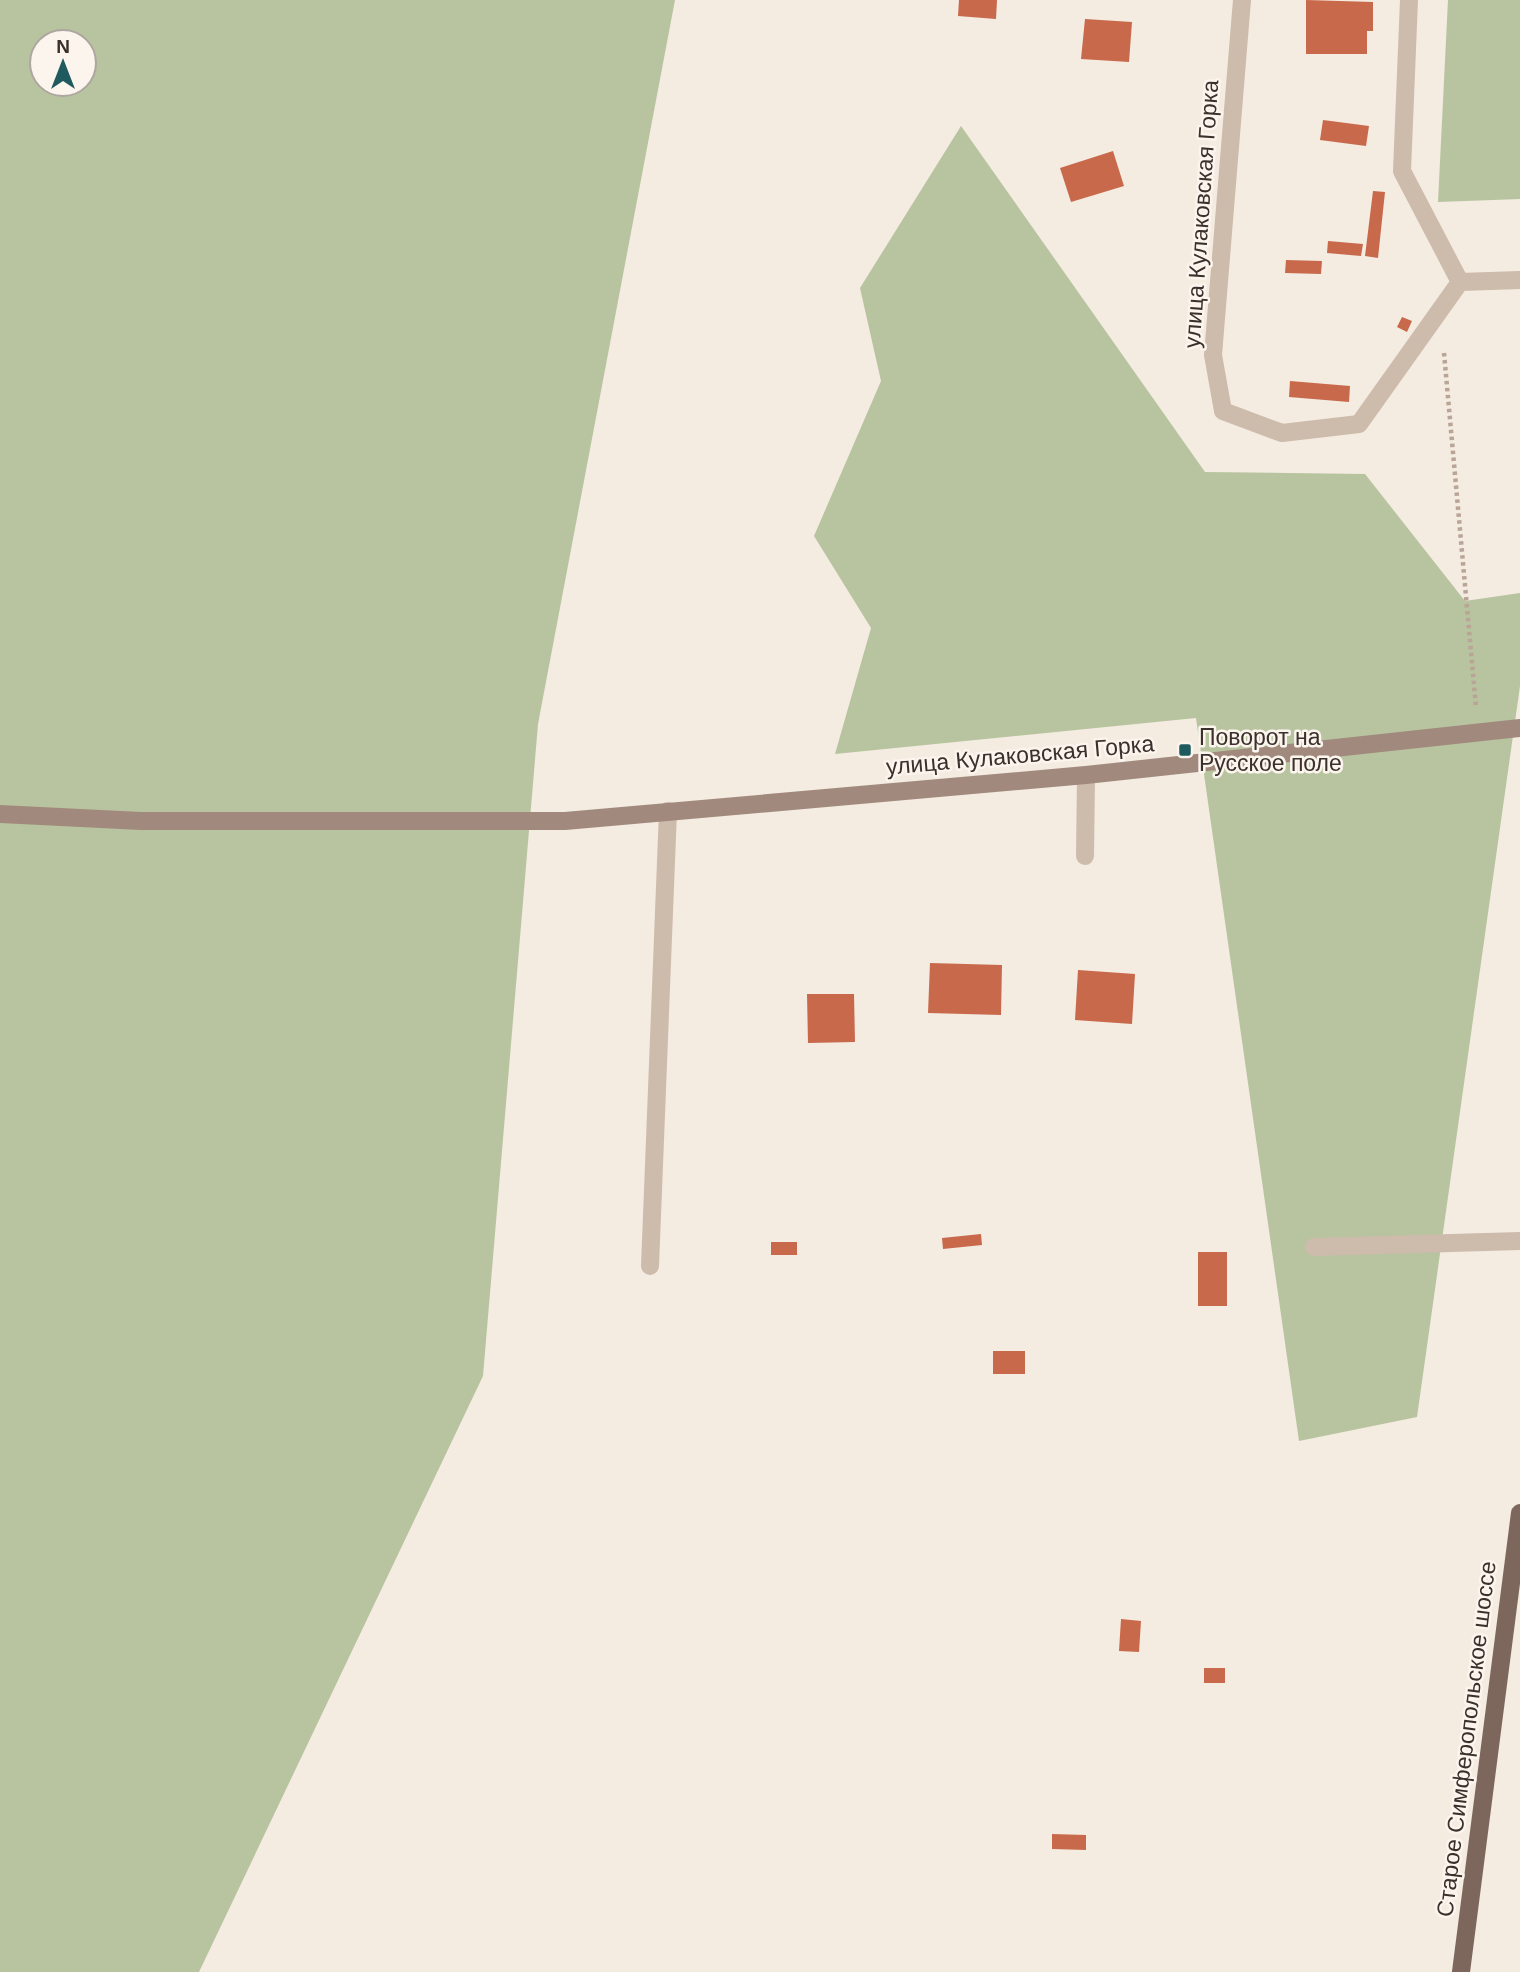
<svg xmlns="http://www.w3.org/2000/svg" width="1520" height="1972" font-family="Helvetica,sans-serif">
  <rect width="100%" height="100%" fill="#f4ebe1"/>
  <path fill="#b8c4a0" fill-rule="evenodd" d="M0 0H675L538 724 483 1376 199 1972H0ZM42 42H84V84H42Z
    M1448 0H1520V199L1438 202Z
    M961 126 1205 472 1365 474 1465 601 1520 593V686L1417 1417 1299 1441 1196 718 835 754 871 628 814 536 881 381 860 288Z"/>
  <path fill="#c8694b" d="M959 0H997L996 19 958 16Z
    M1306 0 1373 2V31H1367V54H1306Z
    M1085 19 1132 22 1129 62 1081 59Z
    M1323 120 1369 126 1366 146 1320 140Z
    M1113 151 1124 186 1071 202 1060 168Z
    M1373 191 1385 192 1378 258 1365 256Z
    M1328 241 1363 244 1361 256 1327 253Z
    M1286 260 1322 261 1321 274 1285 273Z
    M1402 317 1412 321 1407 332 1397 327Z
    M1290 381 1350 386 1349 402 1289 397Z
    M930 963 1002 965 1001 1015 928 1013Z
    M1078 970 1135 974 1132 1024 1075 1020Z
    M807 994H854L855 1042 808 1043Z
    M981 1234 982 1245 943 1249 942 1238Z
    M771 1242H797V1255H771Z
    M1198 1252H1227V1306H1198Z
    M993 1351H1025V1374H993Z
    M1121 1619 1141 1621 1139 1652 1119 1651Z
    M1204 1668H1225V1683H1204Z
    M1052 1834 1086 1835V1850L1052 1849Z"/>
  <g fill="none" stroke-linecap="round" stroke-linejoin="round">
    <path stroke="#b9a596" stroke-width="4.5" stroke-dasharray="3.5 3.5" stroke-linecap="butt" d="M1444 353 1476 707"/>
    <path stroke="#cdbbac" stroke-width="18" d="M1242 0 1213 355 1223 411 1282 433 1359 424 1460 282
      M1409 0 1402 171 1460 282
      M1460 282 1520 280
      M1314 1247 1520 1241
      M650 1266 668 811"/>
    <path stroke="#cdbbac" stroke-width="18" d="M1085 856 1086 775"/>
    <path stroke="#a18a7d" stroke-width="18" d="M0 814 141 821H565L1086 775 1520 728"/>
    <path stroke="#7d675c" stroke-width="18" d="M1461 1972 1520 1513"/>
  </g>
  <rect fill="#1f5a5e" stroke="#fbf5ee" stroke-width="2.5" x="1178" y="743" width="14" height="14" rx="3.5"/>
  <g text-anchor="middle" stroke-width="5" stroke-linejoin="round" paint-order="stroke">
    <g font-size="23" fill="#3b302b" stroke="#fbf5ee">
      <text transform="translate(1201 214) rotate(-86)" y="8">улица Кулаковская Горка</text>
      <text transform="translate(1020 755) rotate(-5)" y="8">улица Кулаковская Горка</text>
      <text transform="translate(1466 1739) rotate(-83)" y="8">Старое Симферопольское шоссе</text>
    </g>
    <g font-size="23" fill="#3b302b" stroke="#fbf5ee" text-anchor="start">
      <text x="1199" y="745">Поворот на<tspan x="1199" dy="26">Русское поле</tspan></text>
    </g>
  </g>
  <g transform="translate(63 63)"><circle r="33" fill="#fbf5ee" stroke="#aea6a0" stroke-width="2"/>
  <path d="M0-5L12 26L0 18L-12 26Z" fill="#1f5a5e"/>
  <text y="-10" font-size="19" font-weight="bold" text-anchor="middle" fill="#3b302b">N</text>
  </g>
</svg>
